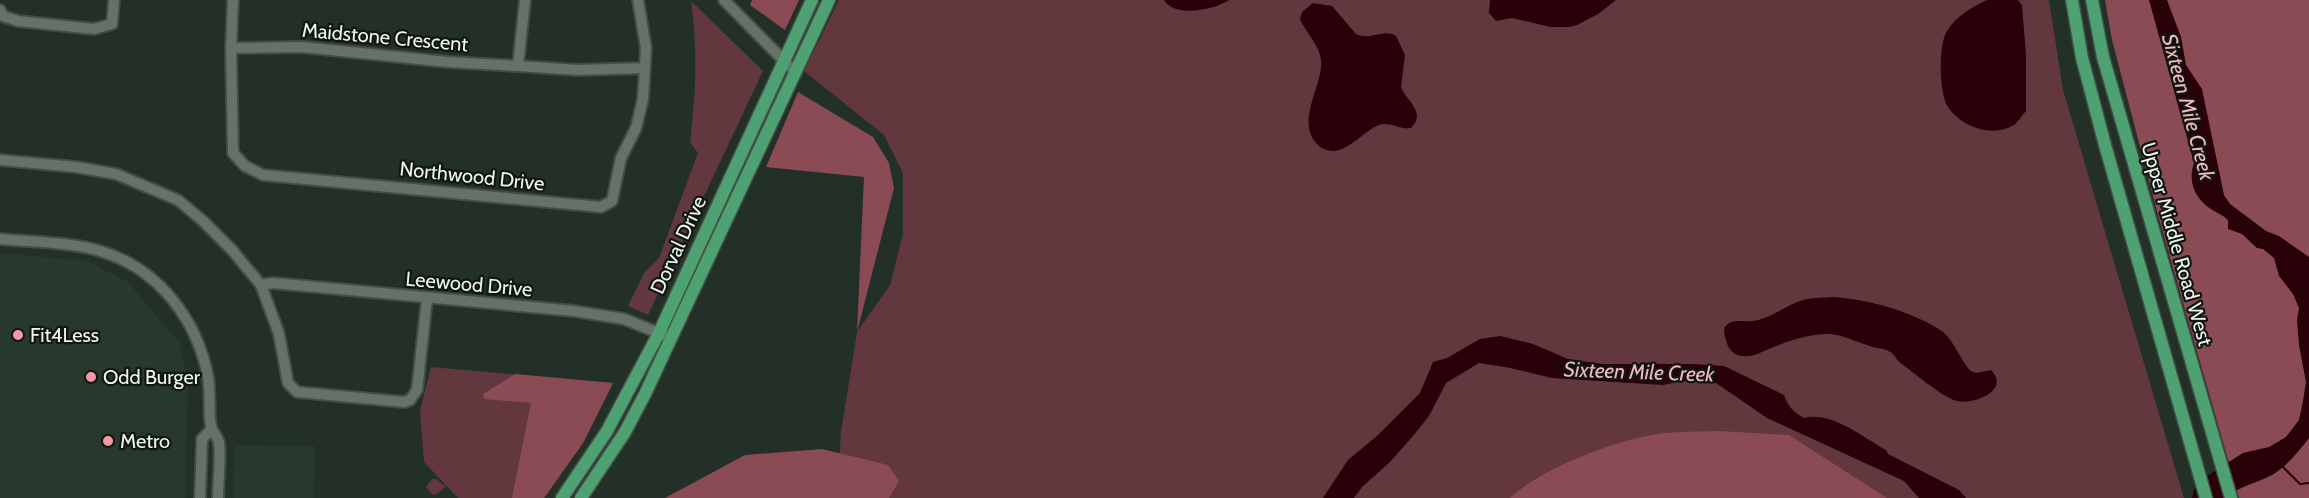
<svg xmlns="http://www.w3.org/2000/svg" width="2309" height="498" font-family="Cabin,sans-serif">
  <rect width="100%" height="100%" fill="#233027"/>
  <path fill="#26392c" d="M0 253 87 261 128 282 179 343 188 384 185 498H0Z
    M234 445 315 446 314 498H233Z"/>
  <path fill="#62373d" d="M839 0H2049L2063 90 2184 498H1818L1743 479 1636 498H837L841 432 857 332 890 285 903 234V173L884 135 804 71Z
    M691 1 763 71 648 315 628 306 644 273 659 258 698 153 690 142C696 91 698 53 691 1Z
    M431 367 613 383 583 443 544 498H458L424 462 420 410Z
    M432 479H436L446 487 435 495 432 494 426 487Z"/>
  <path fill="#8a4b55" d="M752 0H799L785 30 750 5Z
    M2105 0H2309V498H2239L2158 215 2112 40Z
    M798 92 873 137 889 163 894 188 857 332 864 177 766 167Z
    M515 374 613 383 583 443 544 498H512L531 403 484 399 483 394Z
    M1719 431 1789 435 1887 498H1510C1542 468 1615 440 1658 434 1678 431 1699 432 1719 431Z
    M822 449 888 465 899 481 889 498H665L745 455Z"/>
  <path fill="#280109" d="M1164 0H1229C1215 10 1174 18 1164 0Z
    M1490 0H1616L1598 14 1577 25 1569 27H1550L1512 18 1496 21 1489 13Z
    M1987 0H2018L2022 5 2026 55V111C2022 115 2018 122 2014 125 1993 138 1961 127 1948 107 1939 93 1938 45 1947 31 1956 16 1972 7 1987 0Z
    M2149 0H2167L2181 37 2186 65 2202 89 2224 195 2230 204 2266 231 2279 236 2309 257V438C2298 452 2287 466 2272 475 2257 483 2239 486 2226 498H2192L2196 483 2243 453 2269 447 2286 437 2299 420 2303 401 2306 382 2299 345 2297 320 2299 308 2293 294 2279 276 2274 258 2263 249 2257 248 2242 234 2228 229V220C2224 216 2221 215 2216 212 2196 202 2187 183 2194 163Z
    M1313 3 1332 6 1356 34C1370 41 1384 28 1396 36L1405 55 1401 87C1406 101 1427 112 1411 128 1400 130 1390 121 1379 125 1364 131 1352 148 1335 151 1329 151 1322 149 1318 145 1294 123 1324 84 1321 60 1319 44 1306 33 1300 19L1302 12Z
    M1833 297C1867 299 1915 312 1943 332 1954 340 1965 370 1973 372 1977 374 1986 371 1991 370 2011 390 1974 405 1957 401 1945 399 1910 370 1898 361 1889 345 1881 351 1867 345 1857 342 1847 337 1837 335 1816 330 1781 343 1762 352 1748 359 1730 359 1726 340 1725 337 1723 330 1725 327 1731 318 1743 322 1751 321 1767 320 1783 308 1797 302 1809 297 1821 298 1833 297Z
    M1500 336 1533 344 1568 359 1602 364H1692L1724 366 1784 395C1788 406 1793 412 1804 418 1832 411 1862 437 1886 450L1888 454 1959 490 1966 498H1919L1904 481 1767 418 1716 383 1682 381 1663 385 1552 378 1511 368 1479 363 1446 383 1429 416 1413 436 1390 462 1362 487 1354 498H1323L1348 460 1377 436 1420 393 1433 362 1447 358 1480 339Z"/>
  <g fill="none" stroke-linecap="round" stroke-linejoin="round">
    <path stroke="#280109" stroke-width="2" d="M2281 465 2300 484 2309 483"/>
    <g stroke="#424d46" stroke-width="14">
      <path id="minor" d="M233 0 231 48 302 47 448 62 518 66 525 0
        M724 0 796 73
        M0 10 3 16 18 21 94 29 112 24 114 0
        M231 48 233 153 245 166 263 175 601 207 612 201 621 158 636 128 643 99 646 48 638 0
        M518 66 578 70 645 68
        M0 160 76 167 116 174 178 200 203 221 232 250 261 285 279 334 288 383 297 392 404 402 410 400 417 390 427 299
        M0 239C30 242 72 242 100 251 158 268 197 319 208 377 211 393 208 410 211 427 213 433 218 437 219 443 221 461 218 480 218 498
        M261 285 273 283 574 311 624 319 666 336
        M200 498 202 439 212 429"/>
    </g>
    <g stroke="#424d46" stroke-width="15">
      <path id="major" d="M2072 0 2082 58 2105 145 2206 498
        M2092 0 2103 57 2231 498
        M562 498 607 431 659 333 812 0
        M581 498 625 432 645 394 829 0"/>
    </g>
    <use href="#minor" stroke="#647268" stroke-width="10"/>
    <use href="#major" stroke="#4ea170" stroke-width="12"/>
  </g>
  <g fill="#f49aa6" stroke="#111612" stroke-width="2">
    <circle cx="18" cy="335" r="6"/>
    <circle cx="91" cy="377" r="6"/>
    <circle cx="108" cy="441" r="6"/>
  </g>
  <g text-anchor="middle" stroke-width="4.5" stroke-linejoin="round" paint-order="stroke">
    <g font-size="20" fill="#edf5ef" stroke="#111612">
      <text transform="translate(385 37) rotate(5)" y="7">Maidstone Crescent</text>
      <text transform="translate(472 176) rotate(6)" y="7">Northwood Drive</text>
      <text transform="translate(2177 244) rotate(74)" y="7">Upper Middle Road West</text>
      <text transform="translate(678 245) rotate(-65)" y="7">Dorval Drive</text>
      <text transform="translate(469 284) rotate(5)" y="7">Leewood Drive</text>
    </g>
    <g font-size="20" fill="#edf5ef" stroke="#111612" text-anchor="start">
      <text x="30" y="342">Fit4Less</text>
      <text x="103" y="384">Odd Burger</text>
      <text x="120" y="448">Metro</text>
    </g>
    <g font-size="21" font-style="italic" fill="#f4b8bf" stroke="#111612">
      <text transform="translate(2188 107) rotate(75)" y="7">Sixteen Mile Creek</text>
      <text transform="translate(1639 372) rotate(2)" y="7">Sixteen Mile Creek</text>
    </g>
  </g>
</svg>
